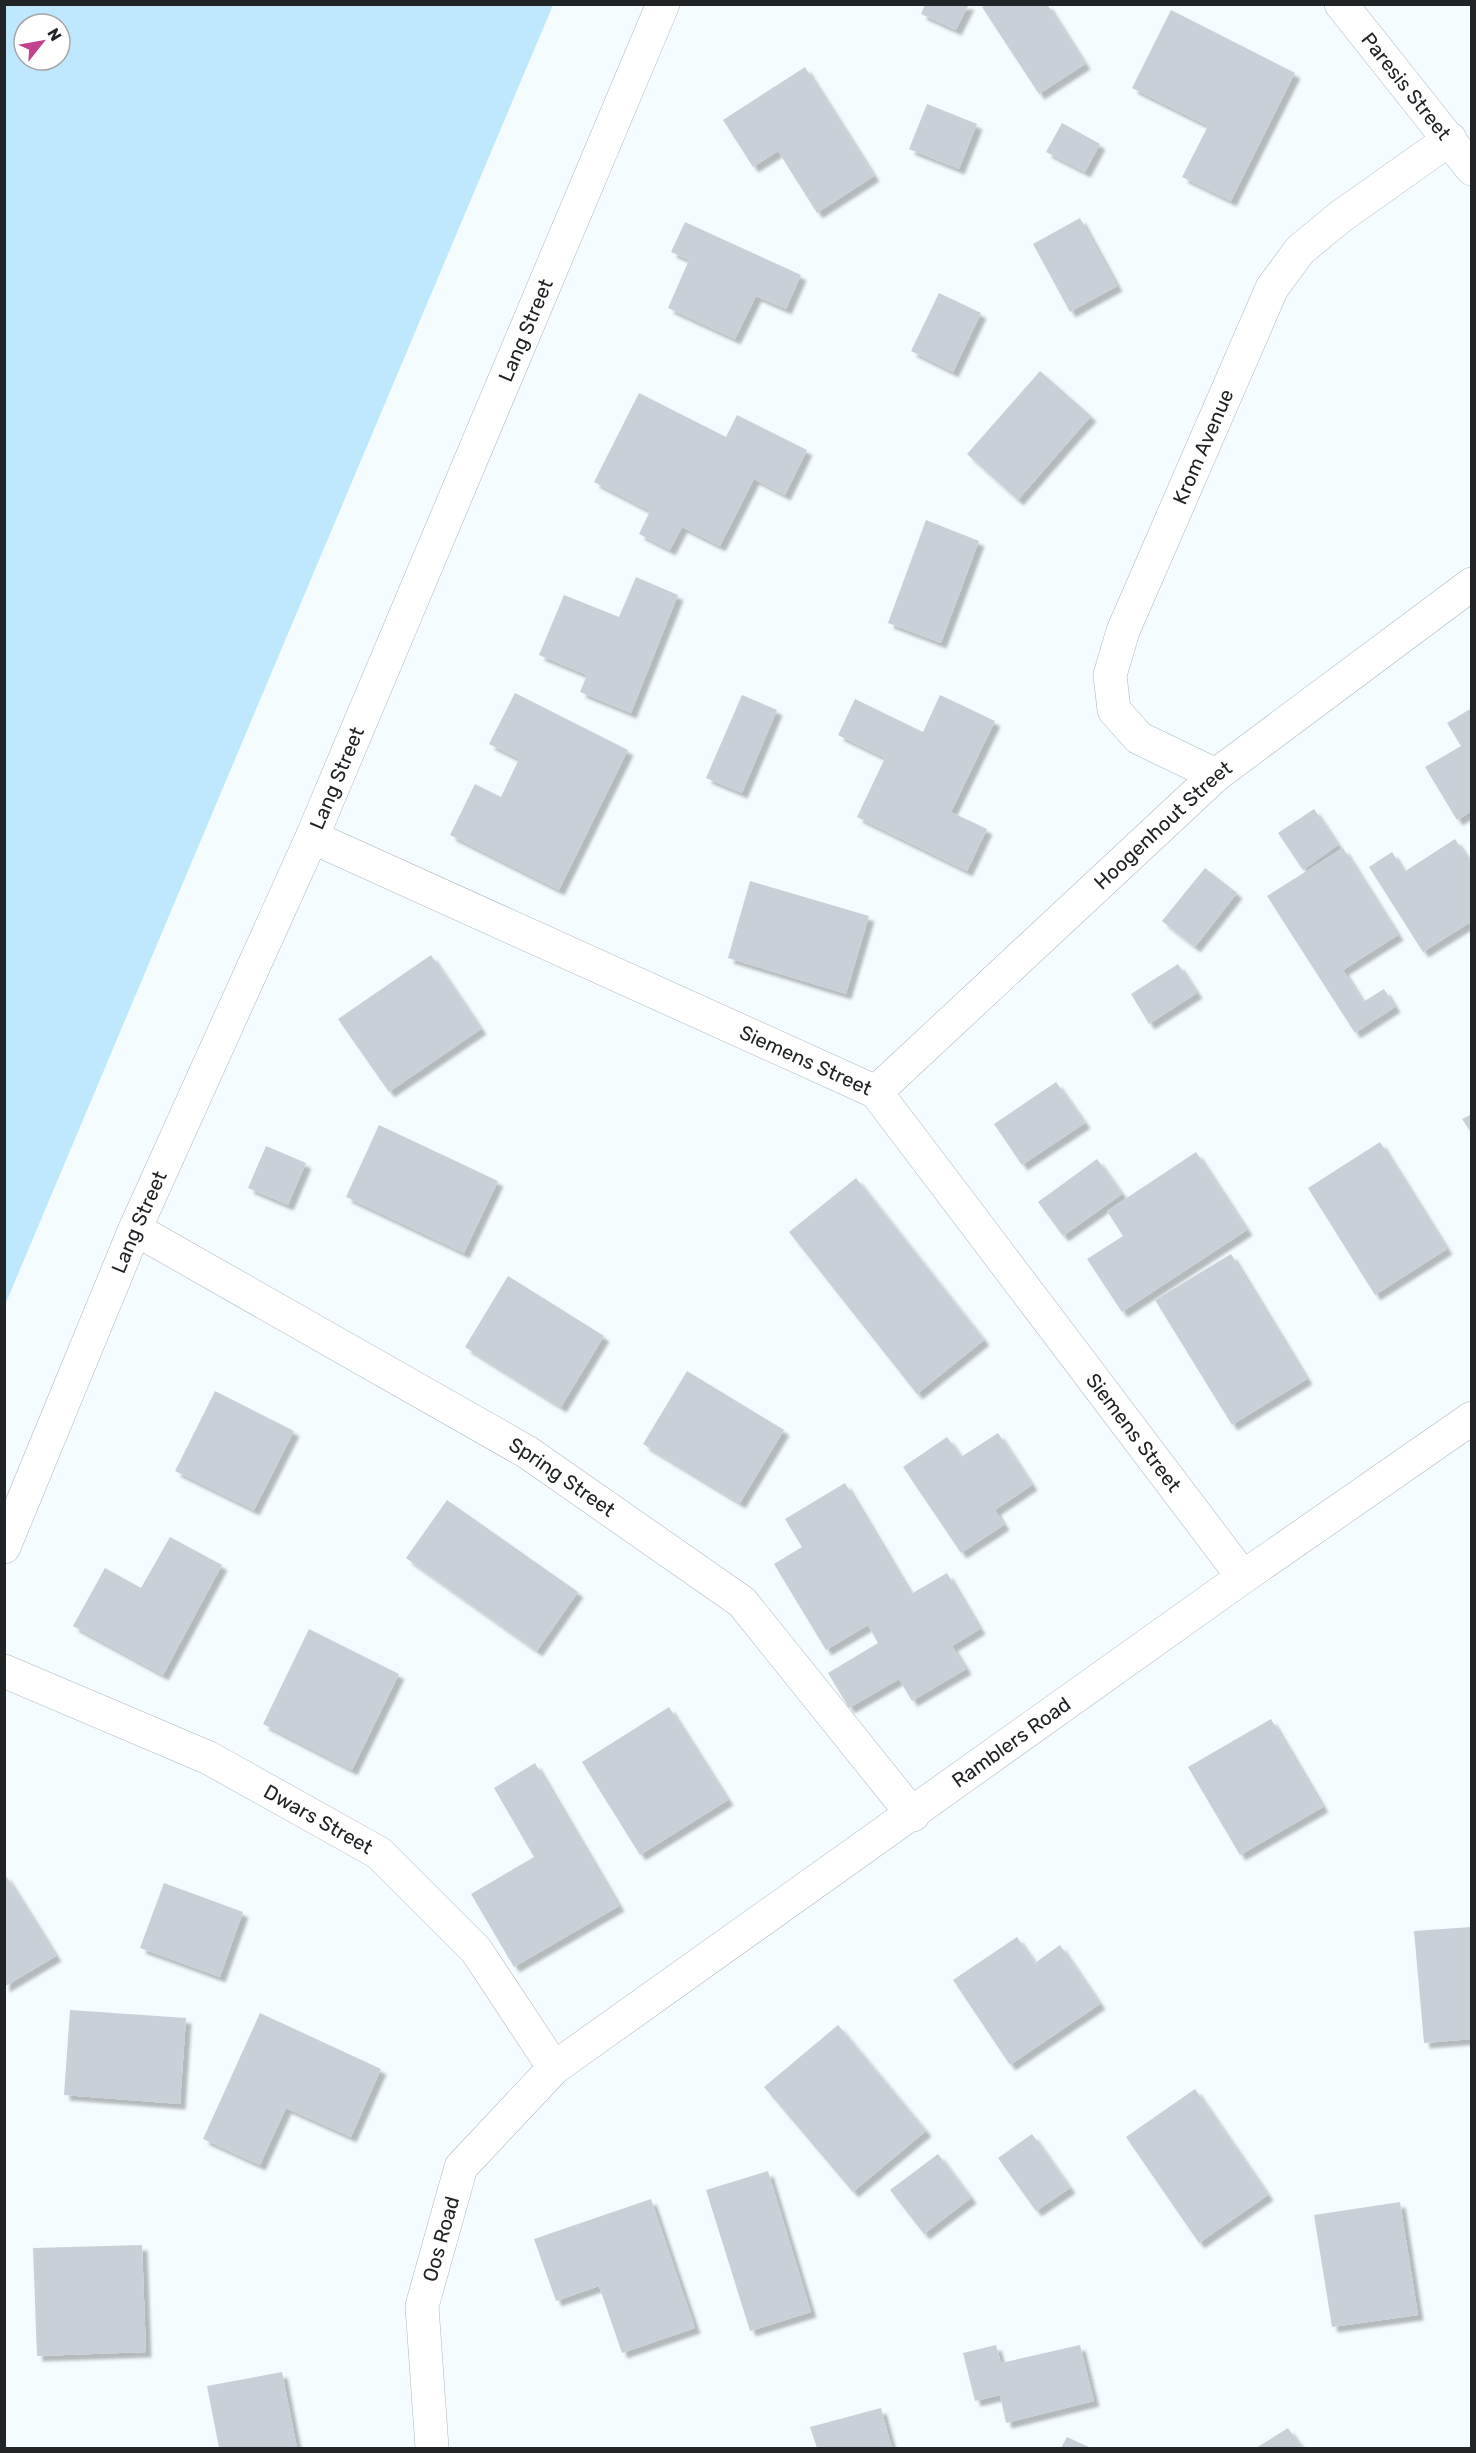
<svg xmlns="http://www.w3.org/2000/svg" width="1476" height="2453" font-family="Rubik,sans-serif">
  <defs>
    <filter id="shadow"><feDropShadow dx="5.5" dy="5.5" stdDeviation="1.5" flood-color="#0004"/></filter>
  </defs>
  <rect width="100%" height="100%" fill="#f5fcff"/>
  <path fill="#bfe8fe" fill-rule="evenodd" d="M5 4 553 5 5 1305 4 5ZM24 24H60V60H24Z"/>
  <path fill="#c9d0d8" filter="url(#shadow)" d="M925 4H969L956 30 921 14Z
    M986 4H1047L1085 64 1039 94 982 7Z
    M1171 10 1295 73 1231 201 1182 177 1208 126 1132 88Z
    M805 67 874 176 817 213 778 151 753 167 723 120Z
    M927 104 977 124 959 169 909 149Z
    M1062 123 1100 144 1085 172 1046 152Z
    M1080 218 1117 286 1070 312 1033 244Z
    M685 222 801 275 786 309 756 296 735 339 668 308 689 260 671 252Z
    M939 293 981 313 953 372 911 351Z
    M1040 371 1091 416 1018 500 967 454Z
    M639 393 726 437 737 415 807 450 785 495 754 479 720 546 682 527 670 550 639 534 650 511 594 482Z
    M926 520 979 541 941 643 888 623Z
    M636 577 678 595 631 713 580 692 587 675 539 655 564 595 619 617Z
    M515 693 628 750 559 890 450 835 475 784 501 797 519 759 489 744Z
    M742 695 777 710 742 793 706 778Z
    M940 695 995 721 951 812 987 829 967 871 857 817 885 758 838 735 855 699 923 732Z
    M1472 708V811L1457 820 1425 767 1461 746 1447 723Z
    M1314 809 1338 845 1303 870 1278 833Z
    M1455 839 1472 865V927L1469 923 1423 952 1369 867 1392 852 1404 872Z
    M1343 848 1398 935 1343 970 1363 1002 1384 989 1395 1007 1355 1033 1267 896Z
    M1205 868 1237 893 1195 947 1162 921Z
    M750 881 869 916 846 994 728 958Z
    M431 955 481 1029 389 1092 338 1019Z
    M1178 964 1197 993 1149 1024 1131 994Z
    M1056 1082 1085 1123 1022 1165 994 1124Z
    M1472 1114V1134L1462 1119Z
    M379 1125 498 1181 464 1253 346 1197Z
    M1380 1142 1447 1249 1375 1295 1308 1188Z
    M266 1146 306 1163 288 1205 248 1188Z
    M1196 1152 1247 1230 1122 1312 1087 1259 1123 1236 1107 1211Z
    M1097 1159 1122 1194 1063 1236 1038 1202Z
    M856 1178 984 1340 917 1394 789 1232Z
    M1231 1254 1307 1379 1232 1425 1155 1300Z
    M508 1276 604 1336 561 1407 465 1347Z
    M687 1371 784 1430 740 1503 643 1444Z
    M215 1391 294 1431 254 1510 175 1471Z
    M998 1433 1032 1485 995 1510 1004 1525 961 1553 903 1467 947 1437 961 1457Z
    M845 1483 911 1594 947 1573 980 1629 952 1646 966 1669 912 1701 899 1679 849 1708 828 1673 878 1643 868 1625 826 1650 774 1564 802 1547 785 1519Z
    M447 1500 578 1592 537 1651 406 1558Z
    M170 1537 222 1565 163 1675 73 1626 105 1568 141 1588Z
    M309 1629 399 1674 352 1770 263 1724Z
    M669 1707 728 1800 640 1855 582 1762Z
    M1271 1719 1323 1807 1240 1855 1188 1767Z
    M535 1763 619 1906 514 1967 471 1894 534 1857 494 1788Z
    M4 1873 56 1956 4 1987Z
    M164 1883 243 1912 220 1977 140 1948Z
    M1471 1927 1472 2039 1424 2043 1414 1931Z
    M1017 1937 1035 1963 1060 1945 1100 2004 1010 2065 953 1980Z
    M70 2010 186 2018 180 2104 64 2095Z
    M260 2013 381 2069 351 2137 286 2108 260 2165 203 2139Z
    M838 2025 926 2131 853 2192 764 2087Z
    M1195 2089 1268 2195 1199 2243 1126 2137Z
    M1032 2134 1070 2188 1036 2211 998 2158Z
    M938 2154 971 2198 924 2234 890 2190Z
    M768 2171 811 2312 750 2331 706 2190Z
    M651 2199 695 2328 622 2353 599 2286 556 2301 534 2239Z
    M1400 2202 1418 2315 1332 2327 1314 2215Z
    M142 2245 146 2352 37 2356 33 2248Z
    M996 2345 1001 2363 1080 2345 1094 2401 1006 2423 1000 2395 975 2401 963 2353Z
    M282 2372 297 2448H219L207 2386Z
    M881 2408 892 2448H817L810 2427Z
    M1288 2428 1302 2448H1256Z
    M1067 2437 1091 2448H1061Z"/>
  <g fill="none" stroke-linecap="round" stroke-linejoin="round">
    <g stroke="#adb7bd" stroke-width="34">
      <g id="minor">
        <path id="s1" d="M1341 4 1472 169"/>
        <path id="s2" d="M1216 775 1139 738 1114 710 1110 675 1123 631 1272 288 1300 250 1340 217 1450 139"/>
        <path id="s3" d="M312 837 876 1092 1243 1577"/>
        <path id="s4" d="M876 1092 1216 775 1472 584"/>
        <path id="s5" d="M135 1229 527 1452 742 1602 913 1815"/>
        <path id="s6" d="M4 1547 135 1229 312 837 663 4"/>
        <path id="s7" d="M4 1671 209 1758 379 1853 476 1950 554 2068"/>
        <path id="s8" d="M432 2448 422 2306 461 2167 554 2068 1243 1577 1472 1418"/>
      </g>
    </g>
    <use href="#minor" stroke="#fff" stroke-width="33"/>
  </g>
  <g text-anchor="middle" stroke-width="4.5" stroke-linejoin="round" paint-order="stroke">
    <g font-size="20" fill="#202426" stroke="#fff">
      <text dy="7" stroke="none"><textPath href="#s1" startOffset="105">Paresis Street</textPath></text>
      <text dy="7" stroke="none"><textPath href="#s6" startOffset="1324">Lang Street</textPath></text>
      <text dy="7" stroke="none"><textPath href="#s2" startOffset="405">Krom Avenue</textPath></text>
      <text dy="7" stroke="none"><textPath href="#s6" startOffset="838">Lang Street</textPath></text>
      <text dy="7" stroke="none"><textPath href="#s4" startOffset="392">Hoogenhout Street</textPath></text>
      <text dy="7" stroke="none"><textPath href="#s3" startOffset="542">Siemens Street</textPath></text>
      <text dy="7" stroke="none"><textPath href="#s6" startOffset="352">Lang Street</textPath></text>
      <text dy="7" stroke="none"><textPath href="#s3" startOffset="1046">Siemens Street</textPath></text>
      <text dy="7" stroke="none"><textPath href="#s5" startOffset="494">Spring Street</textPath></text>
      <text dy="7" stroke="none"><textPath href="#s8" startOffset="984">Ramblers Road</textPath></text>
      <text dy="7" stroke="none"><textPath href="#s7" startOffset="348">Dwars Street</textPath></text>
      <text dy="7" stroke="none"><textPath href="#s8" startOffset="212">Oos Road</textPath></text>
    </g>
  </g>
  <rect width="1476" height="2453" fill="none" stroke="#202426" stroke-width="12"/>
  <g transform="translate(42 42) rotate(59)"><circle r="28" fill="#ffffff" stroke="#a6a7a8" stroke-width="1.5"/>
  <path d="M0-4.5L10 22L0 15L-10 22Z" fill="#c2428d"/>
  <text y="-9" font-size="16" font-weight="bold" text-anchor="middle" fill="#202426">N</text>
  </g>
</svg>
